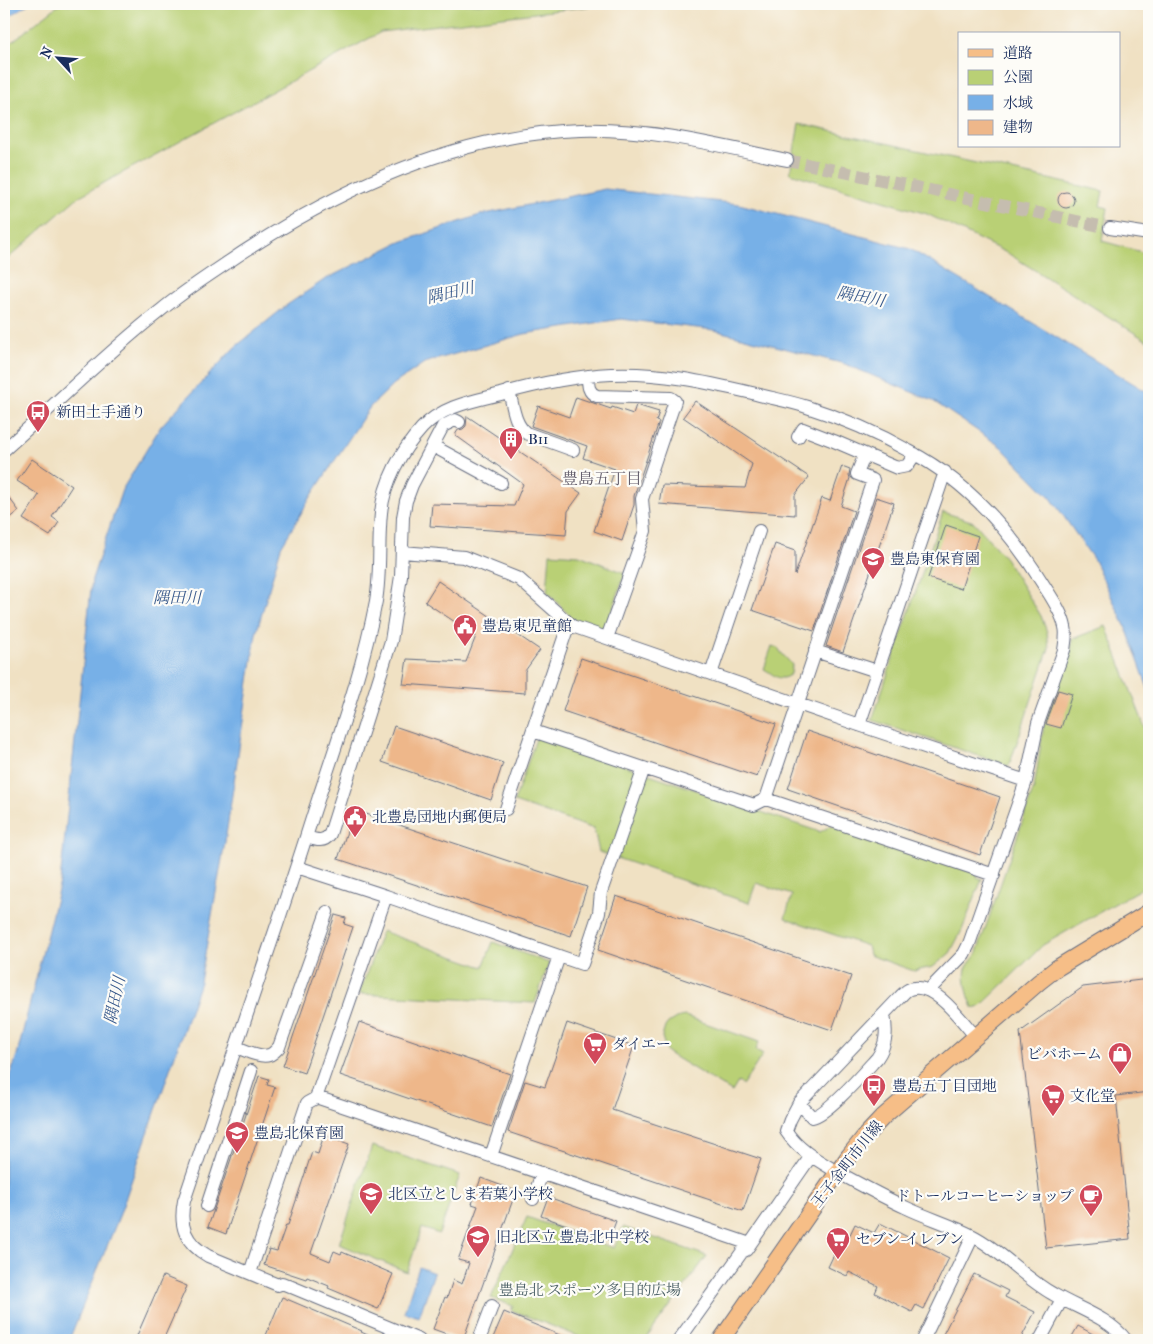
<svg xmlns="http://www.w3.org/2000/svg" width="1153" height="1344" font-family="'IM FELL French Canon','Noto Serif JP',serif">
  <rect width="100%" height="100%" fill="#fdfcf7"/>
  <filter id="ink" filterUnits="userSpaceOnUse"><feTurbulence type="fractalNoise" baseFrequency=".02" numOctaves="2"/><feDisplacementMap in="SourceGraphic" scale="10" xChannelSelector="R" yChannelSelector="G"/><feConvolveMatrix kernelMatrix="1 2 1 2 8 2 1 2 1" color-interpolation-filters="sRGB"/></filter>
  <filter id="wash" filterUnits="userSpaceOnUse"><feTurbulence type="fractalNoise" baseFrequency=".0096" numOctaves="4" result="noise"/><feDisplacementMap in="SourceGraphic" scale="20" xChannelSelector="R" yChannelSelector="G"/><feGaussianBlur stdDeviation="1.12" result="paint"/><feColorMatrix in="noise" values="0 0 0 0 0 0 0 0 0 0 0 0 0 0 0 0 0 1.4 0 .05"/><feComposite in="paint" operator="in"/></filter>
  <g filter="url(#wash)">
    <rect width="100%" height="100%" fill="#f0e1c3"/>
    <path fill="#b9d075" stroke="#6a806a" d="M60 4H725L592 6 381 32 78 197 4 262V48Z
      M799 124 1103 191 1100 206 1108 208 1102 241 1149 254V342L1009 254 927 214 790 173Z
      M943 512 974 522 1005 558 1041 616 1047 632 1049 648 1009 766 872 720Z
      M550 553 579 555 625 573 606 630 574 620 547 592Z
      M1106 626 1149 738V884L1043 945 980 1007 974 1009C969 1000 963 980 966 969 968 964 973 959 976 955L1034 788 1044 724 1071 651 1072 639Z
      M772 646 778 648C782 655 787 658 792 665L791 674C779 683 775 675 764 669Z
      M537 736 820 832 832 825 978 874 977 877 982 879 962 930 950 953 933 967 914 971 869 955 867 946 785 918 792 895 756 883 749 903 599 852 594 829 514 802Z
      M382 931 483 967 493 942 549 963 535 1003 359 994Z
      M685 1016 759 1042 756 1050 763 1054 743 1085 738 1082 732 1092 668 1053 666 1050 662 1037 665 1027 668 1023 676 1018Z
      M372 1146 460 1175 439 1234 422 1228 407 1272 339 1244Z
      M527 1217 614 1248 623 1227 707 1256 645 1340H588L511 1310 513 1306 491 1298Z"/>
    <path fill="#77b0e7" stroke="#4970a2" d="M4 4H28L4 20Z
      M605 189 739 204 910 249 1149 393V691L1127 630 1094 560 1051 498 1000 446 933 401 845 364 714 330 621 319 524 334 424 363 394 384 370 407 312 495 281 547 256 634 225 842 200 982 120 1214 69 1340H4V1095L17 1055 60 882 92 579 122 490 161 426 234 348 287 305 324 280 398 243 480 215Z
      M419 1267 434 1273 419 1317 404 1312Z"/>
    <g id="blocks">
      <path fill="#eeb78a" d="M1058 200a8 8 0 1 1 16 0a8 8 0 1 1-16 0Z
        M576 397 611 409 612 407 633 414 636 405 659 412 656 421 659 422 634 496V505L622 541 594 531 615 469 583 458 587 446 531 426 538 406 569 417Z
        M695 401 809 477 795 495V515L659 504 662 485 745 488 752 464 683 417Z
        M467 416 581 493 568 511 566 535 430 526 432 504 514 506 523 484 455 435 458 430 463 429 466 426Z
        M32 459 72 486 52 517 59 522 50 536 23 519 39 495 17 481Z
        M842 466 850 469 849 475 850 478 841 506 854 511 814 631 752 610 775 544 795 551V575L822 498 830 501Z
        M4 491 19 511 4 523Z
        M876 497 894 503 843 652 826 646Z
        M946 525 978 536 961 589 928 578Z
        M438 581 540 650 525 671V693L403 684 407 659 466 662 476 636 425 602Z
        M581 658 776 724 757 777 563 711Z
        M1058 690 1072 694 1061 728 1046 724Z
        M394 726 503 763 491 800 382 762Z
        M807 731 1000 797 980 855 788 789Z
        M354 810 587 887 571 936 338 859Z
        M616 896 851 976 832 1030 598 950Z
        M335 915 346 918 344 924 353 927 304 1073 283 1066Z
        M1149 979V1092L1116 1096 1130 1239 1046 1248 1020 1032 1083 987Z
        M359 1022 510 1074 492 1127 340 1075Z
        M567 1023 634 1046 612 1110 761 1159 743 1211 508 1132 525 1081 545 1087Z
        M259 1076 269 1079 267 1085 275 1087 226 1234 208 1227Z
        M324 1135 349 1144 311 1253 330 1261 334 1251 341 1254 342 1252 393 1274 378 1309 328 1288 329 1286 307 1277 306 1279 264 1265 269 1249 277 1251 286 1225H288L312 1152 318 1154Z
        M481 1178 516 1191 463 1340 433 1329 445 1297 447 1298 453 1280 462 1284 469 1263 458 1260 478 1206 472 1204Z
        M548 1197 616 1221 609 1240 541 1216Z
        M880 1223 949 1258 924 1309 916 1305 912 1312 875 1293 878 1286 849 1272 847 1276 828 1267 838 1246 843 1249 855 1224 874 1233Z
        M974 1274 1008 1291 1005 1297 1035 1312 1020 1340H940Z
        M163 1276 187 1286 163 1340H135Z
        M282 1297 362 1331 361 1332 379 1340H264Z
        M504 1312 572 1340H492Z
        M1078 1326 1104 1340H1070Z"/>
    </g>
  </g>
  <g filter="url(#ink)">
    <use href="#blocks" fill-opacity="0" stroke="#666d81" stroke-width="1"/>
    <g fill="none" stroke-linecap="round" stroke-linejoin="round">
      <path stroke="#c5bdaf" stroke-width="12" stroke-dasharray="12 6" stroke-linecap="butt" d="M787 160 1110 228"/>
      <g stroke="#666d81" stroke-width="14">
        <path id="minor" d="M1110 228 1149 234
          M588 376C588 385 588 393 597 396L671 398 675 401 642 499 645 531 607 638
          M509 391C513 405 514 424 526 433L573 450
          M798 437 803 429 834 441 897 468 907 466 915 454
          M433 446 501 483
          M4 450C56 404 105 354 160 311 179 295 200 281 221 267 327 194 450 134 581 130 651 128 720 146 787 160
          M402 552 464 557 519 579 572 626 859 725 1026 781
          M815 651 877 671
          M711 674 759 531
          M859 725 945 472
          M533 731 754 805 766 799 994 875
          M766 799 873 480 857 474 865 454
          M506 809 569 623
          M306 837C316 840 324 843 330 834L391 641 401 576 403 517 406 501 412 485 443 426 455 420 459 422
          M297 867 386 896 316 1098
          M386 896 582 964 599 913 601 892 644 768
          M975 1036C962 1021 933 980 910 989 906 990 903 994 900 997L799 1103 790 1120 786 1131C799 1151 819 1161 839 1173 861 1185 883 1197 907 1208 928 1218 952 1225 973 1236 1002 1251 1024 1278 1053 1294 1078 1309 1108 1317 1126 1340
          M236 1047C245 1050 260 1058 269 1055 273 1054 276 1050 279 1047L327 912
          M799 1103 812 1117C827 1115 865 1071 877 1058 887 1044 887 1031 884 1015
          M491 1156 559 956
          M533 1199 542 1173
          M207 1206 251 1071
          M250 1273 307 1103 316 1098H319L750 1244
          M419 1340 282 1283 278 1285 208 1256C185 1243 179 1226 184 1201 206 1136 228 1070 250 1005 271 942 293 879 313 815 336 744 362 674 376 601 381 572 378 542 381 513 384 482 401 451 422 428 442 406 473 401 501 394 537 384 573 376 611 374 660 372 705 382 752 393 770 398 789 401 807 407 842 418 877 433 909 451 967 481 1009 529 1043 584 1051 597 1062 612 1065 627 1067 634 1065 643 1064 650L1038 723 1026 781 969 944 964 954 929 990
          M479 1340 492 1306
          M679 1340 742 1252 746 1250 811 1156
          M923 1340 973 1236
          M1040 1340 1062 1299"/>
      </g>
      <g stroke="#666d81" stroke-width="18">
        <path id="major" d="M721 1340 849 1156 865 1136 884 1116 1039 982 1057 968 1149 912"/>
      </g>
      <use href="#minor" stroke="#fff" stroke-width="12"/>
      <use href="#major" stroke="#f6be87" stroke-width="16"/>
    </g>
  </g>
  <defs>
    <g id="bus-pin" transform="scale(1.25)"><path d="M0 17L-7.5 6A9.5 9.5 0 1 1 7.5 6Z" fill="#d1495b" stroke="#fdfcf7"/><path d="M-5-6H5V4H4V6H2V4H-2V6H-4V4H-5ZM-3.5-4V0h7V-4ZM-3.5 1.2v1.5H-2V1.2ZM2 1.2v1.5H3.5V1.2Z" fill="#fff"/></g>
    <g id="building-pin" transform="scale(1.25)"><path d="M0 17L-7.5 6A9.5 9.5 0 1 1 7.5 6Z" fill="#d1495b" stroke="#fdfcf7"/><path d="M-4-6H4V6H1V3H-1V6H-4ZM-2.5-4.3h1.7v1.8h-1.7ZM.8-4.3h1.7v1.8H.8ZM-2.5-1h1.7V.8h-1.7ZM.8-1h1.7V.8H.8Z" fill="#fff"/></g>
    <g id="school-pin" transform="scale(1.25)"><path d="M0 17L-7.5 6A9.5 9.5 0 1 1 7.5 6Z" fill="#d1495b" stroke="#fdfcf7"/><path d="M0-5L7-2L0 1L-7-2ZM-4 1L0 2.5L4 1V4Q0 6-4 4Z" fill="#fff"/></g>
    <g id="civic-pin" transform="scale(1.25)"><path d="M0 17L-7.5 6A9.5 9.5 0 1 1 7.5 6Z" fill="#d1495b" stroke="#fdfcf7"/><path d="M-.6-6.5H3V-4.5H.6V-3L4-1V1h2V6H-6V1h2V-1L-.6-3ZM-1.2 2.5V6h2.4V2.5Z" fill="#fff"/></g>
    <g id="supermarket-pin" transform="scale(1.25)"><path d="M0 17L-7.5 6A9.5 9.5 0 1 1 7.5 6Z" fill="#d1495b" stroke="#fdfcf7"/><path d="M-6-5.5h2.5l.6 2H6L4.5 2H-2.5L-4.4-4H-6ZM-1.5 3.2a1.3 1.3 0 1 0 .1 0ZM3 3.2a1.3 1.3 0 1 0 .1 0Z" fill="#fff"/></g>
    <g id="shop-pin" transform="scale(1.25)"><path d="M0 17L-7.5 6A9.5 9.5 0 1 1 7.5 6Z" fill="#d1495b" stroke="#fdfcf7"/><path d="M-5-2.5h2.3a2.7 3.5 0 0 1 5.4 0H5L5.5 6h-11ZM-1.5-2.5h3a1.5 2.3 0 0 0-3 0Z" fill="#fff"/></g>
    <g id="cafe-pin" transform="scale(1.25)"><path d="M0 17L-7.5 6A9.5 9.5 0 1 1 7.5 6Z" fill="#d1495b" stroke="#fdfcf7"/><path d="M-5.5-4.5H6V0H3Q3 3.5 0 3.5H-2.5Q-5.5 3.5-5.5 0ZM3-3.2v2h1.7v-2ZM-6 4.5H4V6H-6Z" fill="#fff"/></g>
  </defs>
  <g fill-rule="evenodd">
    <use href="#bus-pin" x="38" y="412"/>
    <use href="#building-pin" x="511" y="439"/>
    <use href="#school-pin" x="873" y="559"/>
    <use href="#civic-pin" x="465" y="626"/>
    <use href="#civic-pin" x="355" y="817"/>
    <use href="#supermarket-pin" x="595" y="1044"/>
    <use href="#shop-pin" x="1120" y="1054"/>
    <use href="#bus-pin" x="874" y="1086"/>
    <use href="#supermarket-pin" x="1053" y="1096"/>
    <use href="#school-pin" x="237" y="1133"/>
    <use href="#school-pin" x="371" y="1194"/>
    <use href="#cafe-pin" x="1091" y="1196"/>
    <use href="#school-pin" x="478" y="1237"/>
    <use href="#supermarket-pin" x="838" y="1239"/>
  </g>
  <g text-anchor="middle" stroke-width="4.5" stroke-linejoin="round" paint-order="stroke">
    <g font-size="15" fill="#1b2f5e" stroke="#fdfcf7" text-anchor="start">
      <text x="56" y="417">新田土手通り</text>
      <text x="528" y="444">B11</text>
      <text x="890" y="564">豊島東保育園</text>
      <text x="482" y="631">豊島東児童館</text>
      <text x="372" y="822">北豊島団地内郵便局</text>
      <text x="612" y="1049">ダイエー</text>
      <text x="1102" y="1059" text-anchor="end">ビバホーム</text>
      <text x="892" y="1091">豊島五丁目団地</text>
      <text x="1070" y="1101">文化堂</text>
      <text x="254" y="1138">豊島北保育園</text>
      <text x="388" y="1199">北区立としま若葉小学校</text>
      <text x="1074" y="1201" text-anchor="end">ドトールコーヒーショップ</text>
      <text x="496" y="1242">旧北区立 豊島北中学校</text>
      <text x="856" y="1244">セブン-イレブン</text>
    </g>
    <g font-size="15" fill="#1b2f5e" stroke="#fdfcf7">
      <text transform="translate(847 1164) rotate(-52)" y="5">王子金町市川線</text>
    </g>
    <g font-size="15" fill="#4a5f65" stroke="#fdfcf7">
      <text x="590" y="1295">豊島北 スポーツ多目的広場</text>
    </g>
    <g font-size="16" font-style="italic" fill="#3b5c8e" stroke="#fdfcf7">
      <text transform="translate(450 292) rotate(-13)" y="6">隅田川</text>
      <text transform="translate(861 296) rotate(11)" y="6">隅田川</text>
      <text x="177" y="603">隅田川</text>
      <text transform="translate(114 1000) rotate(-78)" y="6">隅田川</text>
    </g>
    <g font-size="16" fill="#655f6d" stroke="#fdfcf7">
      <text x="602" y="484">豊島五丁目</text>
    </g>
  </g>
  <rect width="1153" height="1344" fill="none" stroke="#fdfcf7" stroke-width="20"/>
  <rect x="958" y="32" width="162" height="115" fill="#fdfcf7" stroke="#a3aaba"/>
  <rect x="968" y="49" width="25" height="8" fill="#f6be87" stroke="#a3aaba"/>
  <text x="1003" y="58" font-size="15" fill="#1b2f5e">道路</text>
  <rect x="968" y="70" width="25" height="15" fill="#b9d075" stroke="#a3aaba"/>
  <text x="1003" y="82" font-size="15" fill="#1b2f5e">公園</text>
  <rect x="968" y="95" width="25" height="15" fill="#77b0e7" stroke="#a3aaba"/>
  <text x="1003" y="108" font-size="15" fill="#1b2f5e">水域</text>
  <rect x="968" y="120" width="25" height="15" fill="#eeb78a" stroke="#a3aaba"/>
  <text x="1003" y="132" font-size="15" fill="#1b2f5e">建物</text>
  <g transform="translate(58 58) rotate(296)" stroke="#fdfcf7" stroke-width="4" paint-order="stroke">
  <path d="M0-4L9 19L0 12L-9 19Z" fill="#1b2f5e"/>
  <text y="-8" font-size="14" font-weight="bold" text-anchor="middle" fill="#1b2f5e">N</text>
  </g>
</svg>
